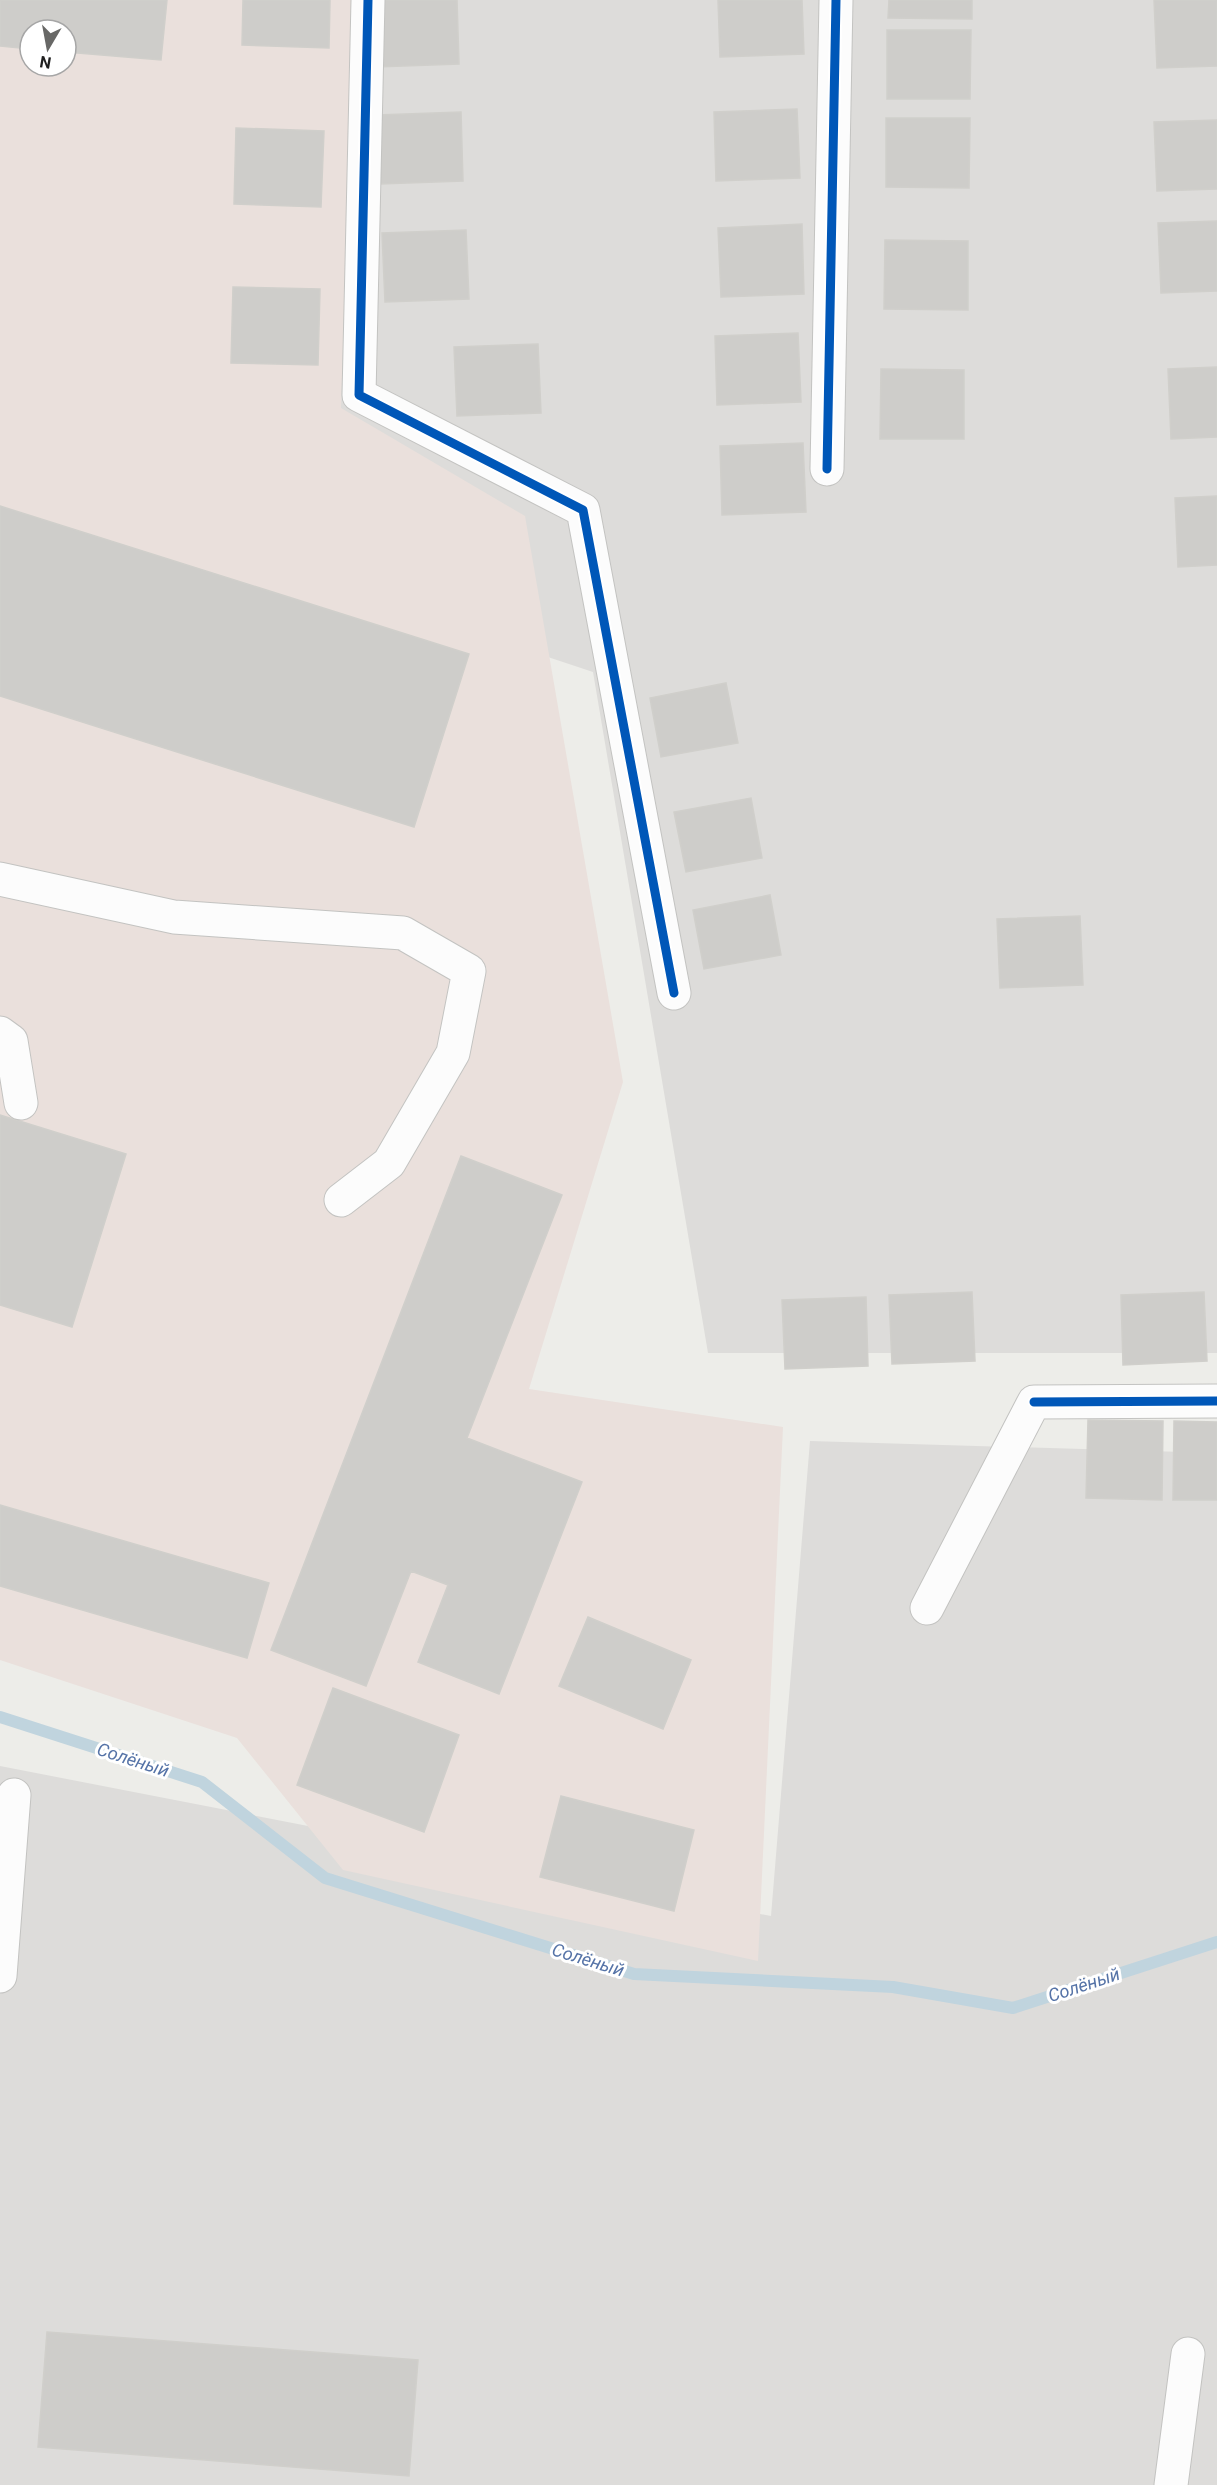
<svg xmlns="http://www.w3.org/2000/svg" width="1217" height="2485" font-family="Roboto,sans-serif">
  <rect width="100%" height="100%" fill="#edede9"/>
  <path fill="#dddcda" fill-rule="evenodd" d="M0 0H1217V1353H708L593 672 38 488ZM30 30H66V66H30Z
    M810 1441 1217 1453V2485H0V1766L771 1916Z"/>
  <path fill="#eae0dc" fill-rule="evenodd" d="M0 0H354L341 408 525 516 623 1082 529 1389 783 1427 758 1961 343 1870 237 1738 0 1660ZM30 30H66V66H30Z"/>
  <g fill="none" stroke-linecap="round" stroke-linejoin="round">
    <path stroke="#c0d4de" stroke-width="12" d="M0 1717 202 1782 325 1878 634 1974 893 1987 1013 2008 1217 1942"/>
  </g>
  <path fill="#cecdca" stroke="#d0cfcb" stroke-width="1.5" d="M0 0H167L161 60 66 52V30H30V49L0 46Z
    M243 0H330L329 48 242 45Z
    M374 0H457L459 64 376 67Z
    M718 0H802L804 54 720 57Z
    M889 0H972V19L888 18Z
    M1154 0H1217V66L1157 68Z
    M887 30H971L970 99H887Z
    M797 109 800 178 716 181 714 112Z
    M461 112 463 181 380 184 377 115Z
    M886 118H970L969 188 886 187Z
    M1217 120V189L1157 191 1154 122Z
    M236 128 324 131 321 207 234 204Z
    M1217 221V291L1161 293 1158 223Z
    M802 224 804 294 721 297 718 228Z
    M466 230 469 299 385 302 382 233Z
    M885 240 968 241V310L884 309Z
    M233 287 320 289 318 365 231 363Z
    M798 333 801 402 717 405 715 336Z
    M538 344 541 413 457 416 454 347Z
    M1217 367V437L1171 439 1168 369Z
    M881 369 964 370V439H880Z
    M803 443 806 512 722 515 720 446Z
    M1217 496V565L1178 567 1175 498Z
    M0 506 469 654 414 827 0 696Z
    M726 683 738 743 661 757 650 698Z
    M751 798 762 858 686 872 674 812Z
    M770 895 781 955 704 969 693 910Z
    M1080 916 1083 985 1000 988 997 919Z
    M0 1115 126 1154 72 1327 0 1305Z
    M461 1156 562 1195 467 1438 582 1482 499 1694 418 1662 448 1585 411 1571 366 1686 271 1650Z
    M972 1292 975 1361 892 1364 889 1295Z
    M1204 1292 1207 1361 1123 1365 1121 1295Z
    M866 1297 868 1366 785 1369 782 1300Z
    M1088 1420 1163 1421 1162 1500 1086 1498Z
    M1174 1421 1217 1422V1500H1173Z
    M0 1505 269 1583 247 1658 0 1586Z
    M588 1617 691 1660 663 1729 559 1686Z
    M333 1688 459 1735 424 1832 297 1785Z
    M561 1796 694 1830 674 1911 540 1877Z
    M47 2332 418 2360 409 2476 38 2447Z"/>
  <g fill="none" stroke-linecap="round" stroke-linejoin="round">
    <g stroke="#c3c3c1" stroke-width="35">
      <path id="minor" d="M368 0 359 395 583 510 674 993
        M827 469 836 0
        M0 879 174 917 403 933 469 971 453 1053 389 1163 341 1200
        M0 1033 11 1041 21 1103
        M927 1608 1034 1402 1217 1401
        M0 1976 14 1795
        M1171 2485 1188 2354"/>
    </g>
    <use href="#minor" stroke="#fcfcfc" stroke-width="33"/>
    <g stroke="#fff" stroke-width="13">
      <path id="cycleway" d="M368 0 359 395 583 510 674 993
        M827 469 836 0
        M1034 1402 1217 1401"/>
    </g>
    <use href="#cycleway" stroke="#0057b8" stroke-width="9"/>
  </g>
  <g text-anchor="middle" stroke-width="6" stroke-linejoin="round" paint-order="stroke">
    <g font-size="18" font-style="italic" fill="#5573a7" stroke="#fff">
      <text transform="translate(133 1760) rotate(18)" y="6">Солёный</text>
      <text transform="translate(588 1960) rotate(17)" y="6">Солёный</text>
      <text transform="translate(1084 1985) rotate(-18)" y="6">Солёный</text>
    </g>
  </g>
  <g transform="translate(48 48) rotate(190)"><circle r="28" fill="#ffffff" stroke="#a6a6a6" stroke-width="1.5"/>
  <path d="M0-4.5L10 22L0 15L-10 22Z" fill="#686866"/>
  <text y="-9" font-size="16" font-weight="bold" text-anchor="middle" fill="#202020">N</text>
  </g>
</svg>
